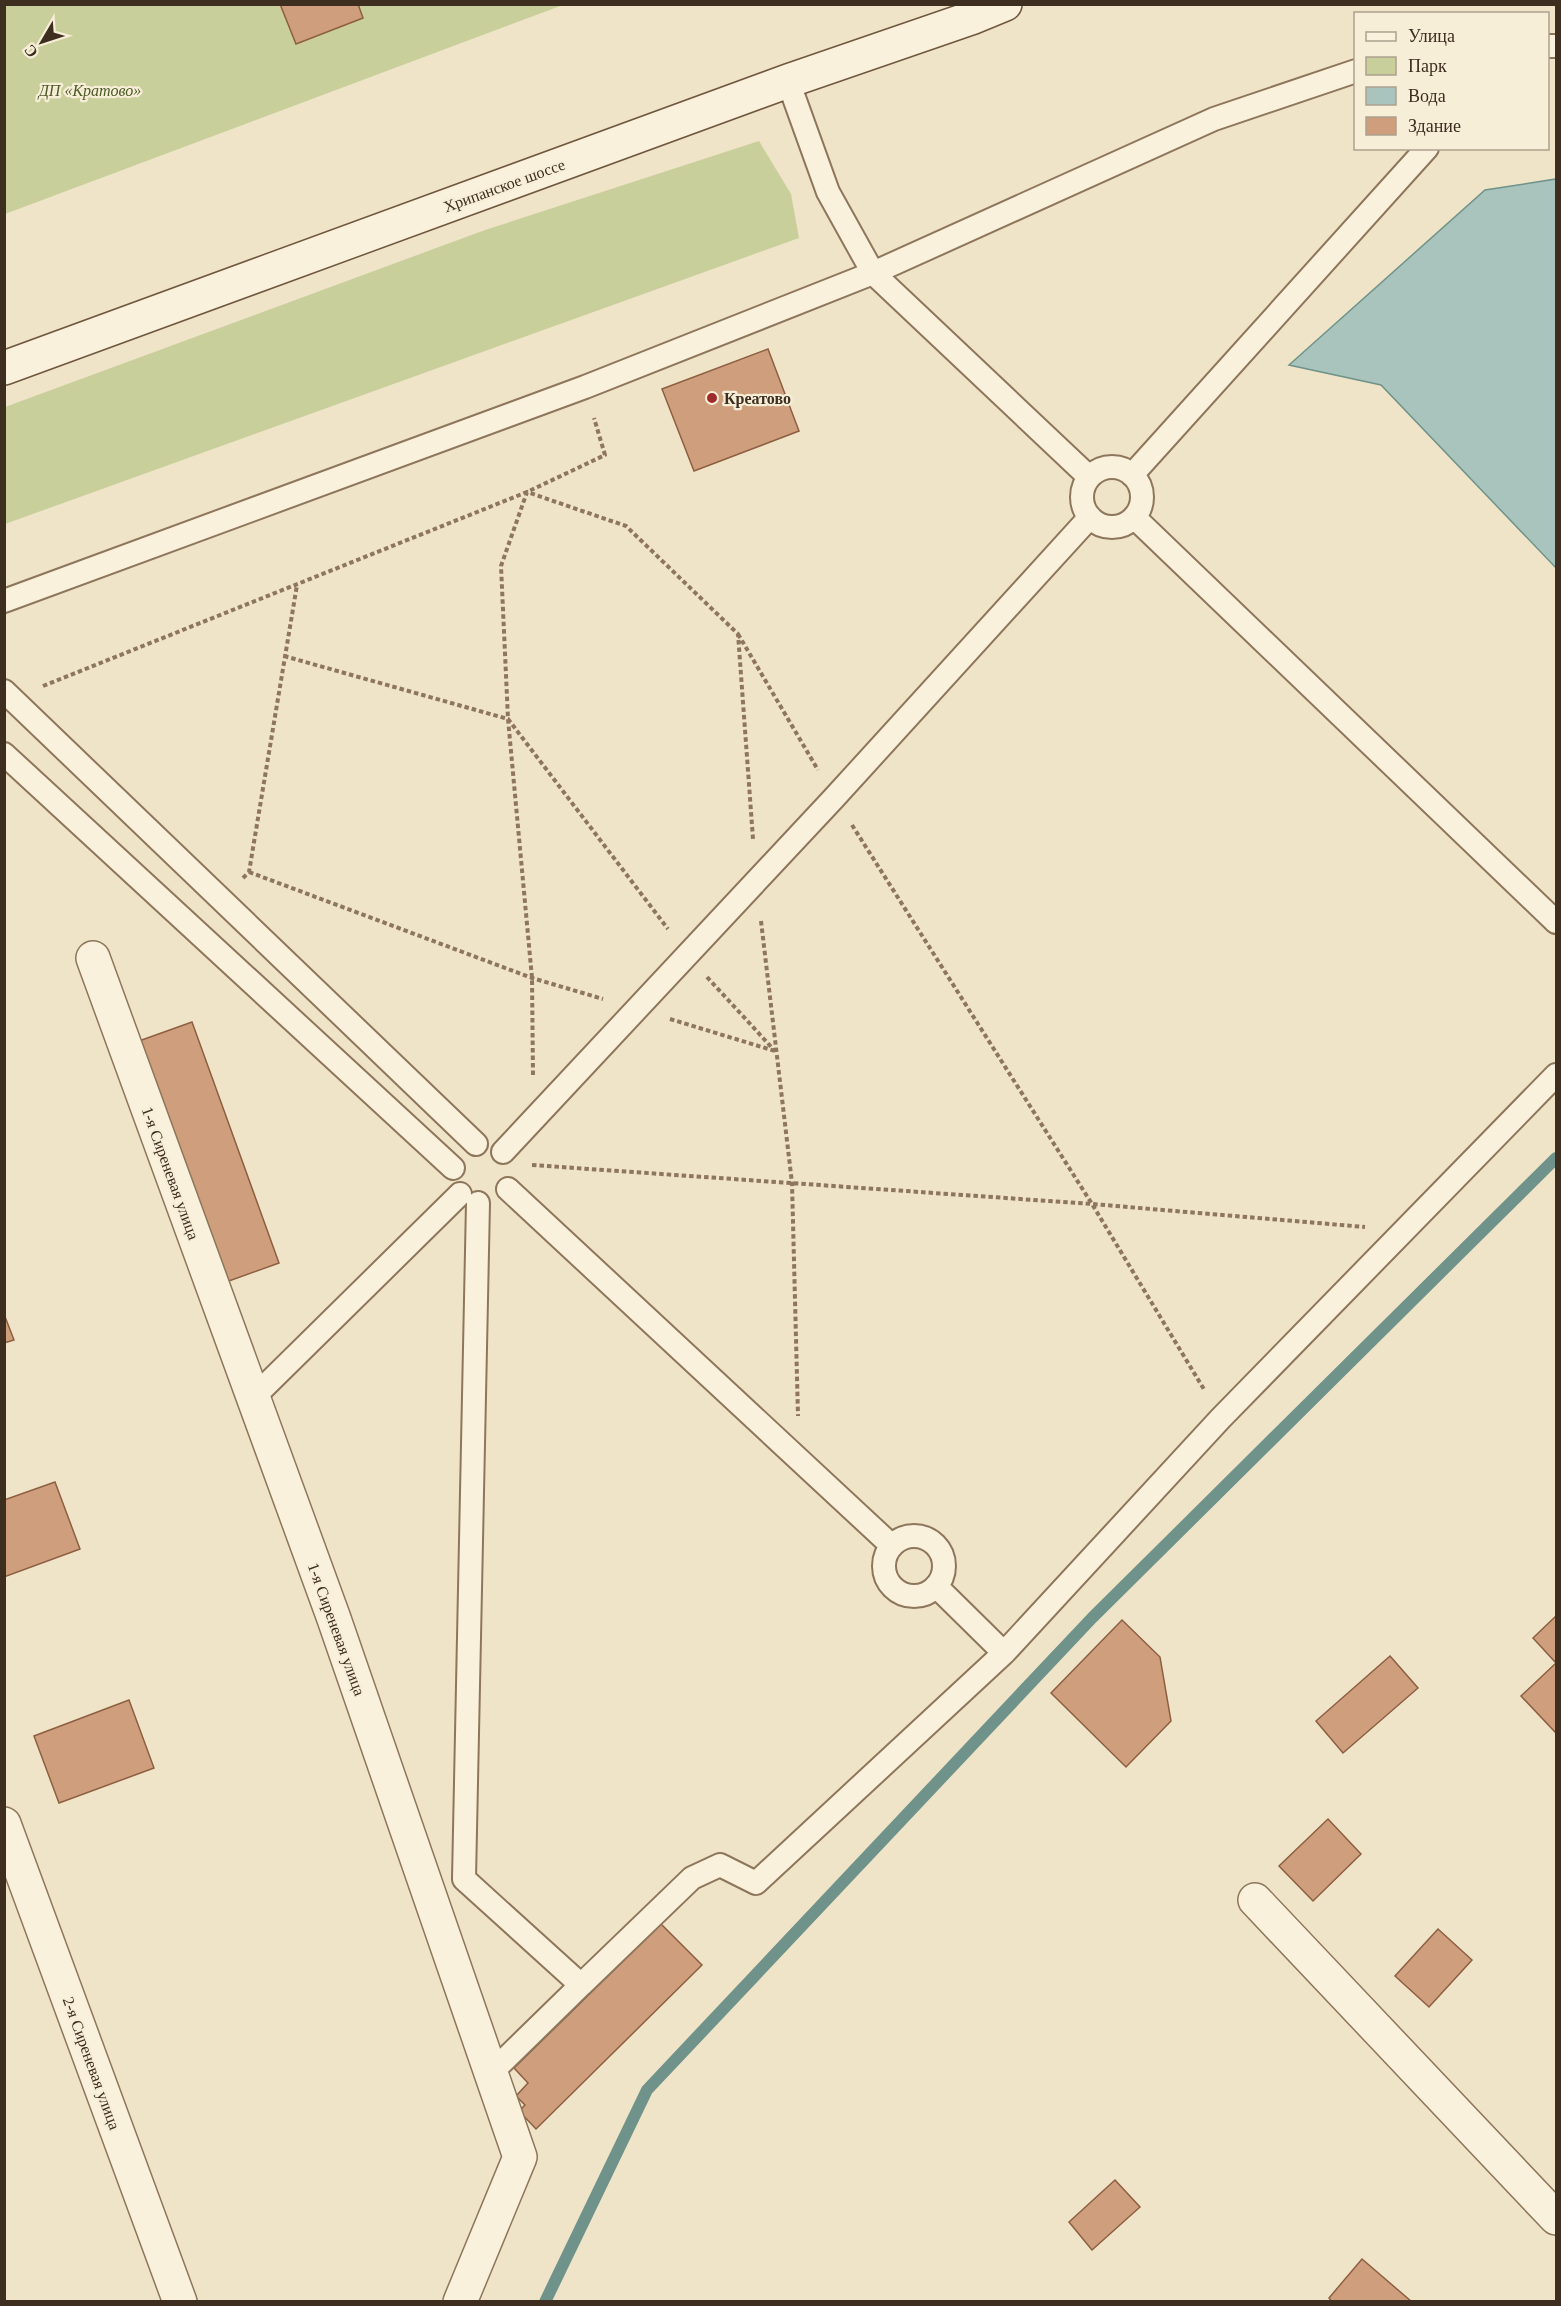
<svg xmlns="http://www.w3.org/2000/svg" width="1561" height="2306" font-family="Georgia,serif">
  <rect width="100%" height="100%" fill="#f0e4c8"/>
  <path fill="#c9cf9b" d="M5 5H563L5 214Z
    M759 141 791 194 799 238 5 524V407L485 230Z"/>
  <path fill="#a9c4bc" stroke="#6f938a" stroke-width="1.5" d="M1556 179V568L1381 385 1289 365 1485 190Z"/>
  <g fill="none" stroke-linecap="round" stroke-linejoin="round">
    <path stroke="#6f938a" stroke-width="12" d="M545 2302 647 2090 1092 1618 1556 1158"/>
  </g>
  <path fill="#cf9f7d" stroke="#8d5f41" stroke-width="1.5" d="M280 4H358L363 18 296 44Z
    M768 349 799 431 694 471 662 389Z
    M192 1022 279 1263 226 1282 139 1041Z
    M4 1314 14 1340 4 1343Z
    M55 1482 80 1549 4 1577V1500Z
    M1556 1616V1733L1521 1696 1556 1663 1533 1638Z
    M1122 1620 1160 1657 1171 1721 1126 1767 1051 1693Z
    M1390 1656 1418 1688 1343 1753 1316 1721Z
    M129 1700 154 1768 59 1803 34 1736Z
    M1328 1819 1361 1854 1313 1901 1279 1866Z
    M661 1924 702 1965 536 2129 519 2111 525 2105 516 2096 528 2083 514 2068Z
    M1438 1929 1472 1960 1429 2007 1395 1976Z
    M1115 2180 1140 2207 1092 2250 1069 2222Z
    M1362 2259 1412 2302H1332L1329 2298Z"/>
  <g fill="none" stroke-linecap="round" stroke-linejoin="round">
    <g stroke="#8d765c" stroke-width="26">
      <path id="lane" d="M1548 46H1556
        M788 81 828 192 873 273 1089 477
        M1082 497a30 30 0 1 1 60 0a30 30 0 1 1-60 0Z
        M1132 475 1427 148
        M1134 517 1556 922
        M4 601 585 387 873 273 1214 119 1356 71
        M4 691 476 1144
        M4 754 453 1168
        M503 1152 834 798 1090 517
        M508 1189 892 1546
        M478 1203 464 1879 581 1985 692 1878 720 1865 756 1883 1004 1653 1221 1418 1556 1075
        M253 1398 460 1194
        M884 1566a30 30 0 1 1 60 0a30 30 0 1 1-60 0Z
        M936 1586 1004 1653
        M491 2073 581 1985"/>
    </g>
    <g stroke="#8d765c" stroke-width="36">
      <path id="street" d="M93 958 333 1616 520 2157 460 2302
        M4 1824 180 2302
        M1255 1900 1556 2218"/>
    </g>
    <g stroke="#6f573f" stroke-width="36">
      <path id="secondary" d="M4 368 788 81 971 18 1005 4"/>
    </g>
    <path stroke="#8d765c" stroke-width="4" stroke-dasharray="4.5 3" stroke-linecap="butt" d="M738 634 818 770
      M284 656 508 719 668 929
      M43 686 527 492 605 455 594 418
      M852 825 1092 1204 1205 1391
      M249 872 532 978 603 999
      M243 878 249 872 297 585
      M761 921 792 1183 798 1416
      M707 977 775 1051
      M670 1019 775 1051
      M533 1075 532 978 508 719 501 566 527 492 626 526 738 634 753 839
      M532 1165 1092 1204 1365 1227"/>
    <use href="#lane" stroke="#faf1dc" stroke-width="22"/>
    <use href="#street" stroke="#faf1dc" stroke-width="33"/>
    <use href="#secondary" stroke="#faf1dc" stroke-width="33"/>
  </g>
  <circle fill="#9e2a2b" stroke="#f7eed8" stroke-width="2" cx="712" cy="398" r="6"/>
  <g text-anchor="middle" stroke-width="4.5" stroke-linejoin="round" paint-order="stroke">
    <g font-size="16" font-style="italic" fill="#4d5a26" stroke="#f7eed8">
      <text x="90" y="96">ДП «Кратово»</text>
    </g>
    <g font-size="16" fill="#3d2e20" stroke="#f7eed8">
      <text transform="translate(504 185) rotate(-20)" y="6">Хрипанское шоссе</text>
      <text transform="translate(171 1173) rotate(70)" y="6">1-я Сиреневая улица</text>
      <text transform="translate(337 1629) rotate(70)" y="6">1-я Сиреневая улица</text>
      <text transform="translate(92 2063) rotate(70)" y="6">2-я Сиреневая улица</text>
    </g>
    <g font-size="16" font-weight="bold" fill="#3d2e20" stroke="#f7eed8" text-anchor="start">
      <text x="724" y="404">Креатово</text>
    </g>
  </g>
  <rect width="1561" height="2306" fill="none" stroke="#3d2e20" stroke-width="12"/>
  <rect x="1354" y="12" width="195" height="138" fill="#f7eed8" stroke="#ada18e" stroke-width="1.5"/>
  <rect x="1366" y="32" width="30" height="9" fill="#faf1dc" stroke="#ada18e" stroke-width="1.5"/>
  <text x="1408" y="42" font-size="18" fill="#3d2e20">Улица</text>
  <rect x="1366" y="57" width="30" height="18" fill="#c9cf9b" stroke="#ada18e" stroke-width="1.5"/>
  <text x="1408" y="72" font-size="18" fill="#3d2e20">Парк</text>
  <rect x="1366" y="87" width="30" height="18" fill="#a9c4bc" stroke="#ada18e" stroke-width="1.5"/>
  <text x="1408" y="102" font-size="18" fill="#3d2e20">Вода</text>
  <rect x="1366" y="117" width="30" height="18" fill="#cf9f7d" stroke="#ada18e" stroke-width="1.5"/>
  <text x="1408" y="132" font-size="18" fill="#3d2e20">Здание</text>
  <g transform="translate(42 42) rotate(231)" stroke="#f7eed8" stroke-width="4.5" paint-order="stroke">
  <path d="M0-4.5L10 22L0 15L-10 22Z" fill="#3d2e20"/>
  <text y="-9" font-size="16" font-weight="bold" text-anchor="middle" fill="#3d2e20">С</text>
  </g>
</svg>
